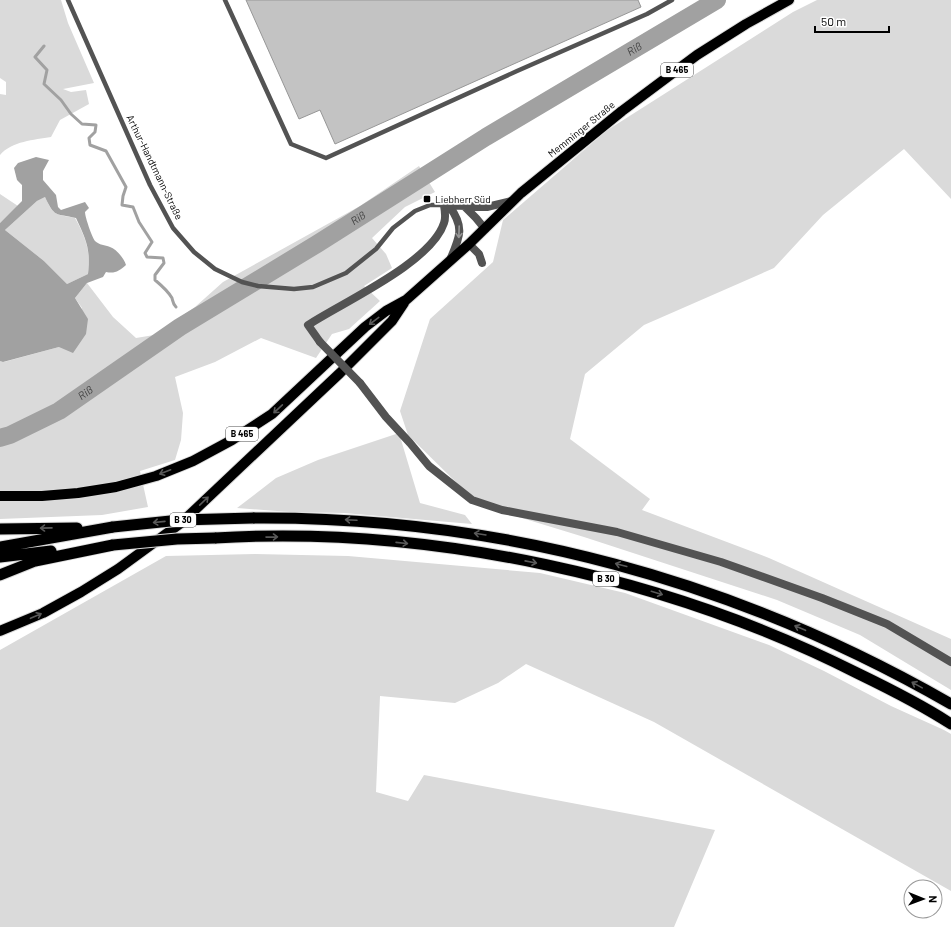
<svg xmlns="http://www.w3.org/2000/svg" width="951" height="927" font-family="Barlow,sans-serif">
  <rect width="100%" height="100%" fill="#fff"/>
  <path fill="#dadada" d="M0 0H61L68 23 94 83 63 89 71 92 86 90 89 104 60 120 51 137C34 140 12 141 0 155V94L6 95V82L0 78Z
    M817 0H951V199L904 149 823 215 774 268 644 325 585 374 570 439 650 499 642 510 769 558 951 639V690L860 635 777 600 584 537 496 510 464 490 408 435 400 411 430 319 493 262 503 220 606 131 793 12Z
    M419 166 435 192 405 207 372 238 386 254 392 268 364 286 380 301 349 329 332 334 316 358 261 338 215 362 175 377 183 413 181 440 175 460 140 471 148 507 102 515 0 519V361L4 362 59 347 82 308 75 298 87 283 113 317 136 338 154 335 195 307 223 282 360 206Z
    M0 194 18 206 0 223Z
    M45 197C54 217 56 214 75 218 86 238 91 252 88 274L67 284 44 261 5 230 37 201Z
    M399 433 420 503 465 515 472 524 344 513 290 512 237 508 276 478 318 460Z
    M255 554 348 556 540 573 625 593 769 645 824 671 891 706 944 730 951 734V891L654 722 526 664 498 683 455 703 380 696 376 792 408 801 424 775 715 830 674 927H0V650L166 556Z"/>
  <path fill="#a1a1a1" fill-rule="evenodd" d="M36 157 49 160 43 171V180L56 195 58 207 61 210 85 202 89 208 85 212C85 217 92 237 95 241 99 245 105 245 110 247 116 249 124 258 126 265 119 271 115 274 106 272L103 277 87 283 75 298 88 319 86 334 73 353 59 347 3 362 0 361V223L22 201V185L17 180 14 168 18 163ZM45 197C55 218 55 213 76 218 86 239 91 250 88 274L67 284 44 261 5 230 37 201Z"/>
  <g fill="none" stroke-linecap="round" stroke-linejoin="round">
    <path stroke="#a1a1a1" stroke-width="3" d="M44 46 35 57 47 70 44 84 61 100 71 114 82 124 96 125 95 132 89 138 90 145 106 151 126 187 123 196 122 205 133 207 139 222 152 242 145 253 147 257 163 258 164 263 155 275V280C161 285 168 291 172 298 173 302 173 304 176 307"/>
    <path stroke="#a1a1a1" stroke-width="18" id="s1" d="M0 438 10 435 59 411 180 327 317 244 486 137 717 0"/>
  </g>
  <path fill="#c3c3c3" stroke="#979797" d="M246 0H638L641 7 335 144 320 110 299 119Z"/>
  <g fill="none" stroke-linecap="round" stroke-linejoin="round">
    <g stroke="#dbdbdb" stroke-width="12">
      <path id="primary" d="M0 496H42L78 493 116 487 156 476 193 461 232 440 272 414 365 327 386 311 406 300 469 244 521 193 622 111 697 55 746 24 789 0
        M0 631 43 613 81 592 118 569 181 523 340 373 392 321 404 303"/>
    </g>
    <g stroke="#dbdbdb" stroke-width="13">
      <path id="trunk" d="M253 518C500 516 737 581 951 704
        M0 529 77 528
        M215 538C430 525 668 577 859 674 890 689 922 705 951 724
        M0 547 113 527
        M0 557 51 551
        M0 575 35 561 113 545"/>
    </g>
    <path stroke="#535353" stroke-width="4.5" d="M68 0 150 185 173 228 194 252 215 269 242 282 258 286 294 289 313 287 346 273 376 249 393 228 415 211 430 205H444
      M225 0 291 144 326 158 517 71 647 14 672 0"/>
    <path stroke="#535353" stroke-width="8" d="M449 206C465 227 460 237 450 260
      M465 207 476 218 485 229
      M469 244 479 254 482 263
      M320 342 308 325C343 302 431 263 444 223 446 218 445 211 444 205L487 207 512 201
      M360 383 386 417 410 443 429 466 472 500 502 510 617 532 721 562 822 598 887 624 951 662"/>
    <use href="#primary" stroke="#000" stroke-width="10"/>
    <use href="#trunk" stroke="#000" stroke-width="11"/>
    <g stroke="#dbdbdb" stroke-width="13" stroke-linecap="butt">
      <path id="trunk-bridge" d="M113 527 180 520 253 518
        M113 545 177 539 215 538"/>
    </g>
    <path stroke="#535353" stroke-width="8" d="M320 342 360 383"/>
    <use href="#trunk-bridge" stroke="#000" stroke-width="11"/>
  </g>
  <defs><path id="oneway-shaft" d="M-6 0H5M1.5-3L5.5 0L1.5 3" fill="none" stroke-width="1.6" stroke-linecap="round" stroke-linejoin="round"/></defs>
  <use stroke="#989898" href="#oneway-shaft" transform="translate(459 232) rotate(92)"/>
  <g stroke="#595959">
    <use href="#oneway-shaft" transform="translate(374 321) rotate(143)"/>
    <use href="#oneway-shaft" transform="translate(278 409) rotate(137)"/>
    <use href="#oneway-shaft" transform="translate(165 472) rotate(159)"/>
    <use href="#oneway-shaft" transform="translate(204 501) rotate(-44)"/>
    <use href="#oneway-shaft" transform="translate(351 520) rotate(-177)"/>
    <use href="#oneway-shaft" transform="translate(159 522) rotate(174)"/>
    <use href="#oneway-shaft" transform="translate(46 528) rotate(179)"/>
    <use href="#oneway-shaft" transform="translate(480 534) rotate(-171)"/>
    <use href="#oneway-shaft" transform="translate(272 537) rotate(-1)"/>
    <use href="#oneway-shaft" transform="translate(402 543) rotate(6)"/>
    <use href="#oneway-shaft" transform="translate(531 562) rotate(11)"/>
    <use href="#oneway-shaft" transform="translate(621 565) rotate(-165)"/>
    <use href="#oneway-shaft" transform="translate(657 593) rotate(17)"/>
    <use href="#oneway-shaft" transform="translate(36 616) rotate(-23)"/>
    <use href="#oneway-shaft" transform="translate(800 628) rotate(-157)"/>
    <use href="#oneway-shaft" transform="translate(917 685) rotate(-151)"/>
  </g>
  <rect fill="#000" stroke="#fff" stroke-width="1.5" x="423" y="195" width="8" height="8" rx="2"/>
  <g text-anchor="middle" stroke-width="3.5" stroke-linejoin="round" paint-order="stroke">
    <g fill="#fff" stroke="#4c4c4c" stroke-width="1">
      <rect x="661" y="63" width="32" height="14" rx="3"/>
      <rect x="226" y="427" width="32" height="14" rx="3"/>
      <rect x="170" y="513" width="26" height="14" rx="3"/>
      <rect x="593" y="572" width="26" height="14" rx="3"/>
    </g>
    <g font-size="9" font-weight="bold" fill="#000">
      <text x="677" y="73">B 465</text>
      <text x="242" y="437">B 465</text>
      <text x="183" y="523">B 30</text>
      <text x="606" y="582">B 30</text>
    </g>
    <g font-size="10" fill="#000" stroke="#fff">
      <text transform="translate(581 129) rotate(-39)" y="4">Memminger Straße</text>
      <text transform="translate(155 167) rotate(64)" y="4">Arthur-Handtmann-Straße</text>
    </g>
    <g font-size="10" fill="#000" stroke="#fff" text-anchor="start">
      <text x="435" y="203">Liebherr Süd</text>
    </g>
    <g font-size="11" font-style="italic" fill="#424242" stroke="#fff">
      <text dy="4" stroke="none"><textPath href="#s1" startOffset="745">Riß</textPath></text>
      <text dy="4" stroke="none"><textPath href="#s1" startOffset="421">Riß</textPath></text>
      <text dy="4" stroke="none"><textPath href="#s1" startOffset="97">Riß</textPath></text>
    </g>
  </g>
  <g transform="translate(923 899) rotate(91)"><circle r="19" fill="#ffffff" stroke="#999999"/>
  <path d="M0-3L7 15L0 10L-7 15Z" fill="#000000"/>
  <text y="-6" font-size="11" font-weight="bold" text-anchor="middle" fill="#000000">N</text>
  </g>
  <path d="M815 26v6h74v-6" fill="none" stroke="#000000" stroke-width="2"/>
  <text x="821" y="26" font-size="12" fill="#000000" stroke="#ffffff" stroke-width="3" paint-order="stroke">50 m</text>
</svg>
